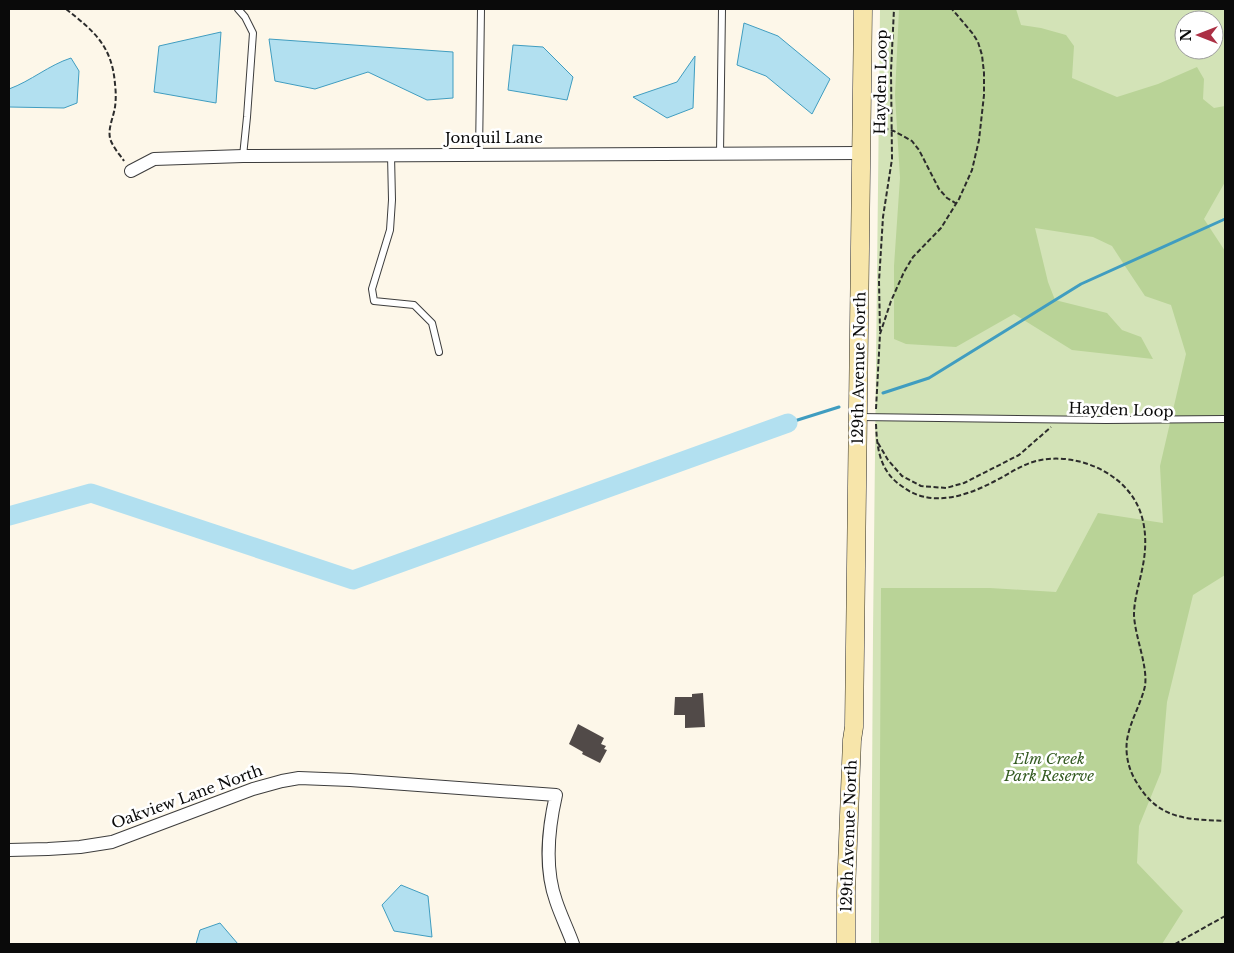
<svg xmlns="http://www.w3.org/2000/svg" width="1234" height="953" font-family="'Libre Baskerville',serif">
  <rect width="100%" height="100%" fill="#fdf7e9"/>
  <path fill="#d3e3b7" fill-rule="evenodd" d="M880 9H1225V944H871L873 634ZM1184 20H1214V50H1184Z"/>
  <path fill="#b9d397" d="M899 9H1016L1021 25 1041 28 1066 35 1074 46 1072 78 1117 97 1158 84 1197 67 1204 79 1203 99 1214 108 1225 106V182L1204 219 1225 251V575L1193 595 1167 702 1161 772 1139 826 1137 863 1183 911 1162 944H879L881 588H990L1056 592 1098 513 1163 523 1160 466 1186 354 1171 305 1145 296 1125 266 1112 246 1093 237 1035 228 1048 282 1055 300 1107 313 1122 330 1141 337 1153 359 1072 350 1014 314 956 347 906 344 894 339V266L900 178 895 95Z"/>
  <path fill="#b2e0f0" stroke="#409dc0" d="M744 23 778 36 830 79 812 114 766 76 737 65Z
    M221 32 216 103 154 92 159 46Z
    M269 39 453 52V98L427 100 368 72 315 89 275 81Z
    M513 45 543 47 573 77 567 100 508 90Z
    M695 56 693 108 667 118 633 97 677 82Z
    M71 58 79 71 77 103 64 108 9 107V89C31 81 49 65 71 58Z
    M401 885 428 896 432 937 394 931 382 905Z
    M220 923 238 944H196L200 930Z"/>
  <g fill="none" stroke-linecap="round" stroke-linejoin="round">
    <path stroke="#409dc0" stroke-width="3" d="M883 393 929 378 1081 284 1225 219
      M788 423 839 407"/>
    <path stroke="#b2e0f0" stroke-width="19" d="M9 516 91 493 353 580 788 423"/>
  </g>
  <path fill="#514a48" d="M703 693 705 727 685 728V715H674L675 697H692V694Z
    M578 724 604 738 601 744 606 746 604 749 607 750 600 763 582 754 583 752 569 744Z"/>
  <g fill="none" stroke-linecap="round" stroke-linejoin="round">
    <g stroke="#3d3d3d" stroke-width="8">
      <path id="lane" d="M238 9 245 17 253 33 247 117 243 156
        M720 153 722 9
        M479 154 481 9
        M391 155 392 200 390 230 372 289 374 301 414 305 432 323 439 352
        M859 417 1106 420 1225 419"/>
    </g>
    <g stroke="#3d3d3d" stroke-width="14">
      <path id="street" d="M131 171 154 159 243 156 860 153
        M9 850 48 849 80 847 112 842 253 789 282 781 299 778 350 780 556 795C548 830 544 867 556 901 561 916 568 930 573 944"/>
    </g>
    <g stroke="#2c2c2c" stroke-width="19">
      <path id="secondary" d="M846 944V892L852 740 854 727 863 9"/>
    </g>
    <path stroke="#2c2c2c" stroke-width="2" stroke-dasharray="5 2.5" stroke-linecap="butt" d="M66 9C94 31 112 46 115 84 116 92 116 100 115 107 113 120 105 133 113 145 116 151 121 156 124 161
      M876 128H882L894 131 912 141 919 150 939 189 947 198 957 204
      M880 331 879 281 883 217 892 159 891 71 894 9
      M876 409 880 334 891 301 904 272 913 257 941 228 959 199 972 170 979 140 984 95V73L982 55 978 42 973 34 952 9
      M876 424C877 450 880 472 903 487 931 508 967 496 995 481 1009 474 1021 465 1036 461 1076 451 1128 473 1141 514 1147 532 1146 552 1142 570 1139 585 1134 600 1134 615 1135 637 1148 666 1145 686 1141 704 1130 721 1127 740 1125 755 1129 771 1137 783 1159 820 1187 819 1225 821
      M878 443 888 460 902 476 921 486 946 488 964 483 1019 455 1051 427
      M1175 944 1225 916"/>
    <use href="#lane" stroke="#fff" stroke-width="6"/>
    <use href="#street" stroke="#fff" stroke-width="12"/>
    <use href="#secondary" stroke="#f7e5aa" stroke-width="18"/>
  </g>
  <g text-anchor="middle" stroke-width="5" stroke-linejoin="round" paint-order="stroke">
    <g font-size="15" fill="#0a0a0a" stroke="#fff">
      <text transform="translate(881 82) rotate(-89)" y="5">Hayden Loop</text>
      <text x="494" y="143">Jonquil Lane</text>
      <text transform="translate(859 368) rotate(-89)" y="5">129th Avenue North</text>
      <text transform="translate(1121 410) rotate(2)" y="5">Hayden Loop</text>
      <text transform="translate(187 797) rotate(-20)" y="5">Oakview Lane North</text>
      <text transform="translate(849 836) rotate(-88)" y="5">129th Avenue North</text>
    </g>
    <g font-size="15" font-style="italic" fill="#345b21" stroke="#fff">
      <text x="1049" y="764">Elm Creek<tspan x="1049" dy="17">Park Reserve</tspan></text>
    </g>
  </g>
  <rect width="1234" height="953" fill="none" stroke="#0a0a0a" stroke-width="20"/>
  <g transform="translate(1199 35) rotate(270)"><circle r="24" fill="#ffffff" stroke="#9d9d9d"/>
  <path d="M0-4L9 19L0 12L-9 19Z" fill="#ac3045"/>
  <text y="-8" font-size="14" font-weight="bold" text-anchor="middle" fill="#0a0a0a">N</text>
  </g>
</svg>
